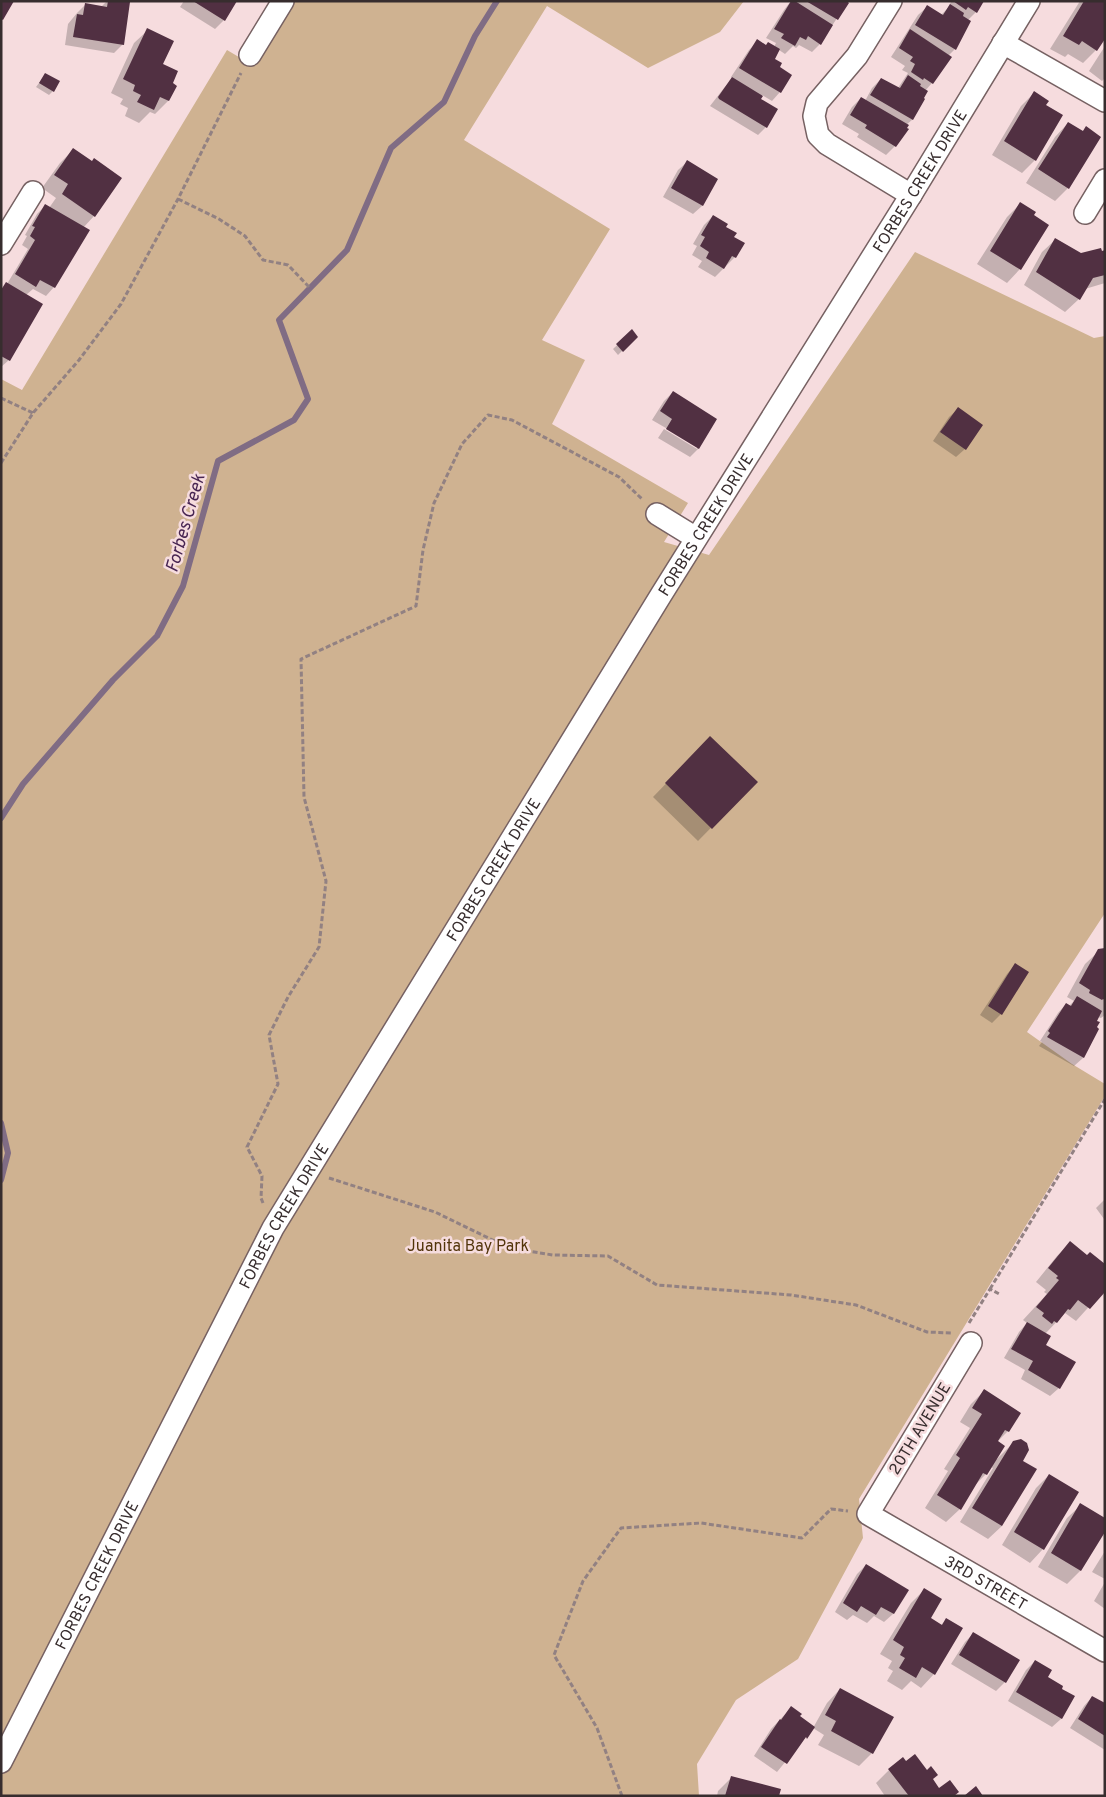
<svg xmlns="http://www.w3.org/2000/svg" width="1106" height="1797" font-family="Overpass,sans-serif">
  <rect width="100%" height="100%" fill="#f6dcde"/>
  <path fill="#cfb291" d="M293 1H744L720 32 648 68 547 6 464 140 610 229 542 340 585 360 552 424 688 503 664 542 709 555 915 252 1094 338 1105 336V913L1027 1032 1072 1064 1105 1084V1096L859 1499 863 1538 798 1659 736 1700 697 1764 699 1796H1V379L22 390 227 50 254 66Z"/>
  <path fill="#0003" d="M107 1 129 3 123 44 114 53 65 45 68 24 77 13 85 5 101 7Z
    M184 1H235L224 20 215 29 180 7Z
    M791 1H844L847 3 820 44 812 52 799 45 796 48 793 46 785 54 779 50 773 60 778 68 780 92 772 101 762 95 759 100 766 127 758 135 710 106 724 88 733 78 731 77 749 50 758 41 766 46 774 47 776 43 766 38 784 10Z
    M950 1H983L976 12 968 20 955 49 948 56 932 83 925 91 922 99 924 100 912 120 906 125 895 146 886 155 857 137 859 134 842 124 852 107 861 98 865 101 872 88 881 79 898 88 908 73 902 70 905 66 891 57 918 15 927 7 941 15 947 9 951 2Z
    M1080 1H1105L1096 50 1083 63 1068 54 1065 57 1050 49Z
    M148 30 171 84 168 101 155 114 150 112 139 123 125 116 128 108 120 104 123 99 111 93 134 43Z
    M1105 46V78L1102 81 1089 71Z
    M45 75 53 91 49 95 36 87Z
    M1034 93 1045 105 1035 160 1022 173 992 155 1021 106Z
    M1068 123 1082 132 1086 127 1068 188 1055 201 1026 183 1055 137Z
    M73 150 94 216 83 228 54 287 46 296 33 289 26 295 9 360 1 367V289L7 284 28 249 22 245 27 236 25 235 37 214 45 206 49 208 56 198 42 188 60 163Z
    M687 162 717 179 702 206 693 214 663 197 678 170Z
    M1020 204 1032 216 1047 225 1020 269 1007 283 977 264 1007 217Z
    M713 216 733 238 735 257 715 277 698 267 702 261 692 255 697 246 693 244 704 225Z
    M1056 239 1081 254 1105 251V283L1085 289 1079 299 1065 312 1024 285 1042 252Z
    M632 331 636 337 618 355 613 349Z
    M673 392 703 441 698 449 690 457 658 438 664 429 697 449V446L652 420 664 401Z
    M958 409 965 449 956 457 933 441 949 417Z
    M710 738 756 782 698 841 653 797Z
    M1105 950V1015L1101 1018 1098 1017 1095 1027 1098 1029 1083 1058 1074 1066 1039 1046 1042 1042 1040 1041 1058 1013 1066 1004 1069 1006 1074 1001 1067 997 1085 964 1099 951Z
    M1015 965 1027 973 1001 1014 992 1023 980 1015 1007 974Z
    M1105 1199V1219H1104L1096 1208Z
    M1070 1243 1105 1289 1076 1321 1065 1313 1045 1334 1044 1345 1059 1388 1050 1396 1021 1379 1025 1370 1004 1358 1019 1332 1027 1323 1023 1320 1047 1294 1044 1292 1046 1290 1036 1282 1057 1256Z
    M984 1391 1008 1431 997 1442V1459L1014 1442 1021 1461 1002 1526 988 1539 960 1522 993 1468 991 1467 986 1474 973 1487 960 1509 946 1522 925 1508 948 1471 944 1469 970 1428 960 1422 971 1404Z
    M1049 1475 1043 1549 1030 1563 1002 1545 1036 1488Z
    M1081 1505 1105 1529 1080 1571 1067 1584 1038 1567 1067 1518Z
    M1105 1551V1579L1092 1572Z
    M866 1565 907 1591 893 1614 884 1622 874 1616 867 1623 853 1615 847 1620 835 1612 857 1574Z
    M1105 1582V1609L1094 1601Z
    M924 1590 929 1618 941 1625 946 1620 934 1674 921 1688 911 1681 902 1690 887 1681 893 1671 888 1668 892 1661 880 1654 911 1603Z
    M973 1634 1018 1660 1005 1682 996 1691 951 1664 965 1642Z
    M1035 1661 1046 1678 1060 1689 1073 1697 1061 1719 1052 1727 1008 1701 1026 1670Z
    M840 1689 872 1753 859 1766 818 1745 824 1735 813 1728 777 1772 754 1756 771 1729 791 1708 798 1717 813 1728 827 1703Z
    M1092 1697 1105 1705V1750L1070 1728 1084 1706Z
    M889 1770 932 1779 939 1789 953 1796H885L876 1783Z
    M732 1777 778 1796H717L718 1791Z"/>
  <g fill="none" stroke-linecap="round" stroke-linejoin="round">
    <path stroke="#806c84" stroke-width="6" d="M1 818 23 784 113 680 157 636 183 586 218 461 294 420 308 399 279 320 347 250 391 148 444 102 475 36 497 1
      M1 1123 8 1153 1 1180"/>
  </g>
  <path fill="#513042" d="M1 1H14L3 20 1 19Z
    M108 1 130 2 124 45 73 37 77 14 83 15 85 3 107 7Z
    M193 1H237L225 21Z
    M791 1H795L833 25 821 45 808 36 806 40 800 37 795 46 781 38 784 34 774 29Z
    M806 1H847L849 3 838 20Z
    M953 1H984L977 13 968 7 966 10Z
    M1084 1H1105V39L1097 51 1082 41 1079 45 1063 36Z
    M950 4 964 13 963 16 971 21 956 50 915 25 927 5 943 15Z
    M147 28 174 41 163 64 178 71 173 83 177 86 169 101 160 97 154 110 137 102 141 95 133 91 135 85 123 79Z
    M910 29 952 57 933 84 924 78 923 80 911 72 915 64 910 61 913 57 899 48Z
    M757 39 766 45 768 42 780 49 775 59 782 63 780 67 792 75 781 93 739 68Z
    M45 73 60 81 54 92 39 83Z
    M908 75 921 84 920 86 928 91 924 98 925 99 913 120 870 95 881 78 900 88Z
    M732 77 763 96 761 99 778 109 767 128 719 99 718 97Z
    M1034 91 1049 101 1046 105 1063 115 1036 161 1004 141Z
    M861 97 909 125 907 128 909 129 896 147 865 128 867 125 850 115Z
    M1068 122 1083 131 1086 126 1101 137 1069 189 1038 169Z
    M73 148 92 161 94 158 122 178 95 217 62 194 68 184 54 175Z
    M687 160 718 179 703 206 671 188Z
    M1020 202 1036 212 1034 215 1049 225 1021 270 990 251Z
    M45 204 90 230 55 288 40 280 36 287 15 274 35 240 30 236 35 227 32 226Z
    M713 215 728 224 726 227 737 233 734 237 745 243 736 258 732 256 724 269 706 258 709 252 700 246 705 237 701 235Z
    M1055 238 1081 253 1101 248 1102 251 1105 250V275L1093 278 1080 300 1036 272Z
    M6 282 43 304 10 361 1 356V290Z
    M632 329 638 337 623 352 616 344Z
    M673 391 717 419 699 449 666 429 672 419 660 411Z
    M958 407 983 425 966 450 940 432Z
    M710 736 758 782 712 829 665 783Z
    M1105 948V1000L1103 999 1102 1000 1089 993 1090 990 1079 983 1098 949Z
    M1015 963 1029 972 1002 1015 988 1006Z
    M1077 996 1102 1011 1097 1021 1100 1022 1097 1027 1099 1029 1084 1058 1047 1037 1050 1033 1048 1031 1066 1003 1071 1006Z
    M1070 1241 1087 1255 1090 1252 1105 1264V1292L1090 1309 1078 1300 1070 1310 1068 1309 1057 1323 1054 1321 1052 1324 1042 1316 1044 1313 1036 1307 1059 1280 1056 1278 1058 1276 1048 1268Z
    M1027 1322 1051 1336 1046 1345 1076 1362 1060 1389 1028 1370 1033 1361 1011 1349Z
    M984 1389 1021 1413 1009 1432 1005 1430 998 1441 1005 1446 987 1475 983 1473 961 1510 937 1495 960 1458 956 1455 982 1414 972 1408Z
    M1021 1439 1027 1443 1029 1450 1023 1461 1037 1469 1002 1526 972 1508 1013 1441Z
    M1049 1474 1079 1492 1044 1550 1014 1532Z
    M1080 1503 1105 1518V1532L1081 1571 1051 1553Z
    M866 1564 909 1590 894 1614 881 1607 876 1615 861 1606 857 1612 843 1603Z
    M924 1588 942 1599 931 1618 942 1625 946 1618 963 1628 935 1675 922 1667 916 1678 899 1668 905 1658 900 1655 904 1647 893 1640Z
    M973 1632 1020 1660 1006 1683 959 1655Z
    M1035 1660 1052 1670 1048 1677 1063 1686 1062 1689 1075 1696 1062 1719 1016 1692Z
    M840 1688 894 1717 873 1754 831 1731 836 1721 825 1715Z
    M1092 1696 1105 1703V1736L1078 1719Z
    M791 1706 802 1714 800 1716 815 1727 807 1739 806 1737 787 1764 761 1747 780 1719 781 1720Z
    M915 1754 927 1770 931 1766 938 1775 933 1779 939 1788 950 1780 959 1792 954 1796H909L888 1769 903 1757 906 1761Z
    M731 1776 781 1789 779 1796H725Z
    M976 1786 983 1796H964Z"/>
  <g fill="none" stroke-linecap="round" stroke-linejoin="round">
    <g stroke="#766162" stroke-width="24">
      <g id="minor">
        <path d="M891 1 857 56 817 103 814 116 818 135 827 144 911 195"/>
        <path d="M1003 43 1105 101"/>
        <path d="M250 55 283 1"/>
        <path d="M1085 213 1105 180"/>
        <path d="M1 244 33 192"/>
        <path d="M657 514 696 538"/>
        <path id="s1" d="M971 1343 868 1514 1105 1651"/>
        <path id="s2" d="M1 1762 273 1228 661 595 911 195 1029 1"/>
      </g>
    </g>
    <path stroke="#928182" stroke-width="3" stroke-dasharray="5 2.5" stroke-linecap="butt" d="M178 199 219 219 245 236 263 260 288 265 310 288
      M1 398 33 413
      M1 463 33 413 79 360 121 304 178 199 241 73
      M329 1178 435 1212 509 1248 553 1255 608 1256 657 1285 791 1295 856 1305 927 1332 952 1333
      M263 1203 261 1198 262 1176 247 1147 278 1084 269 1035 288 997 319 947 326 881 304 797 301 659 416 606 423 550 434 503 462 444 488 415 512 420 619 477 642 499
      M990 1289 1105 1099
      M969 1323 990 1289 1001 1295
      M622 1796 597 1728 554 1655 583 1581 621 1528 701 1523 802 1538 831 1509 848 1511"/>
    <use href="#minor" stroke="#fff" stroke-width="21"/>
  </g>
  <g text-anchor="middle" stroke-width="5" stroke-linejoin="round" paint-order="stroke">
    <g font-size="16" fill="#372d2e" stroke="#f6dcde">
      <text dy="6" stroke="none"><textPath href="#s2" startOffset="1830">FORBES CREEK DRIVE</textPath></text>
      <text dy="6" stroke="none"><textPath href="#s2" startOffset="1425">FORBES CREEK DRIVE</textPath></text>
      <text dy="6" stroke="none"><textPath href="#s2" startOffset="1020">FORBES CREEK DRIVE</textPath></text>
      <text dy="6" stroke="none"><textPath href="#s2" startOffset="615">FORBES CREEK DRIVE</textPath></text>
      <text transform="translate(919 1428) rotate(-59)" y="6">20TH AVENUE</text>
      <text dy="6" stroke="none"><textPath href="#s2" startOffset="210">FORBES CREEK DRIVE</textPath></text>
      <text dy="6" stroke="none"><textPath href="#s1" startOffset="336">3RD STREET</textPath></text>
    </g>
    <g font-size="16" fill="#52340a" stroke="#f6dcde">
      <text x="468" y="1251">Juanita Bay Park</text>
    </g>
    <g font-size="18" font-style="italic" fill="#482552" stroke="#f6dcde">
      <text transform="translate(185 523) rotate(-74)" y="6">Forbes Creek</text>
    </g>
  </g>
  <rect width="1106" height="1797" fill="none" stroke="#372d2e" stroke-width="5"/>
</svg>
